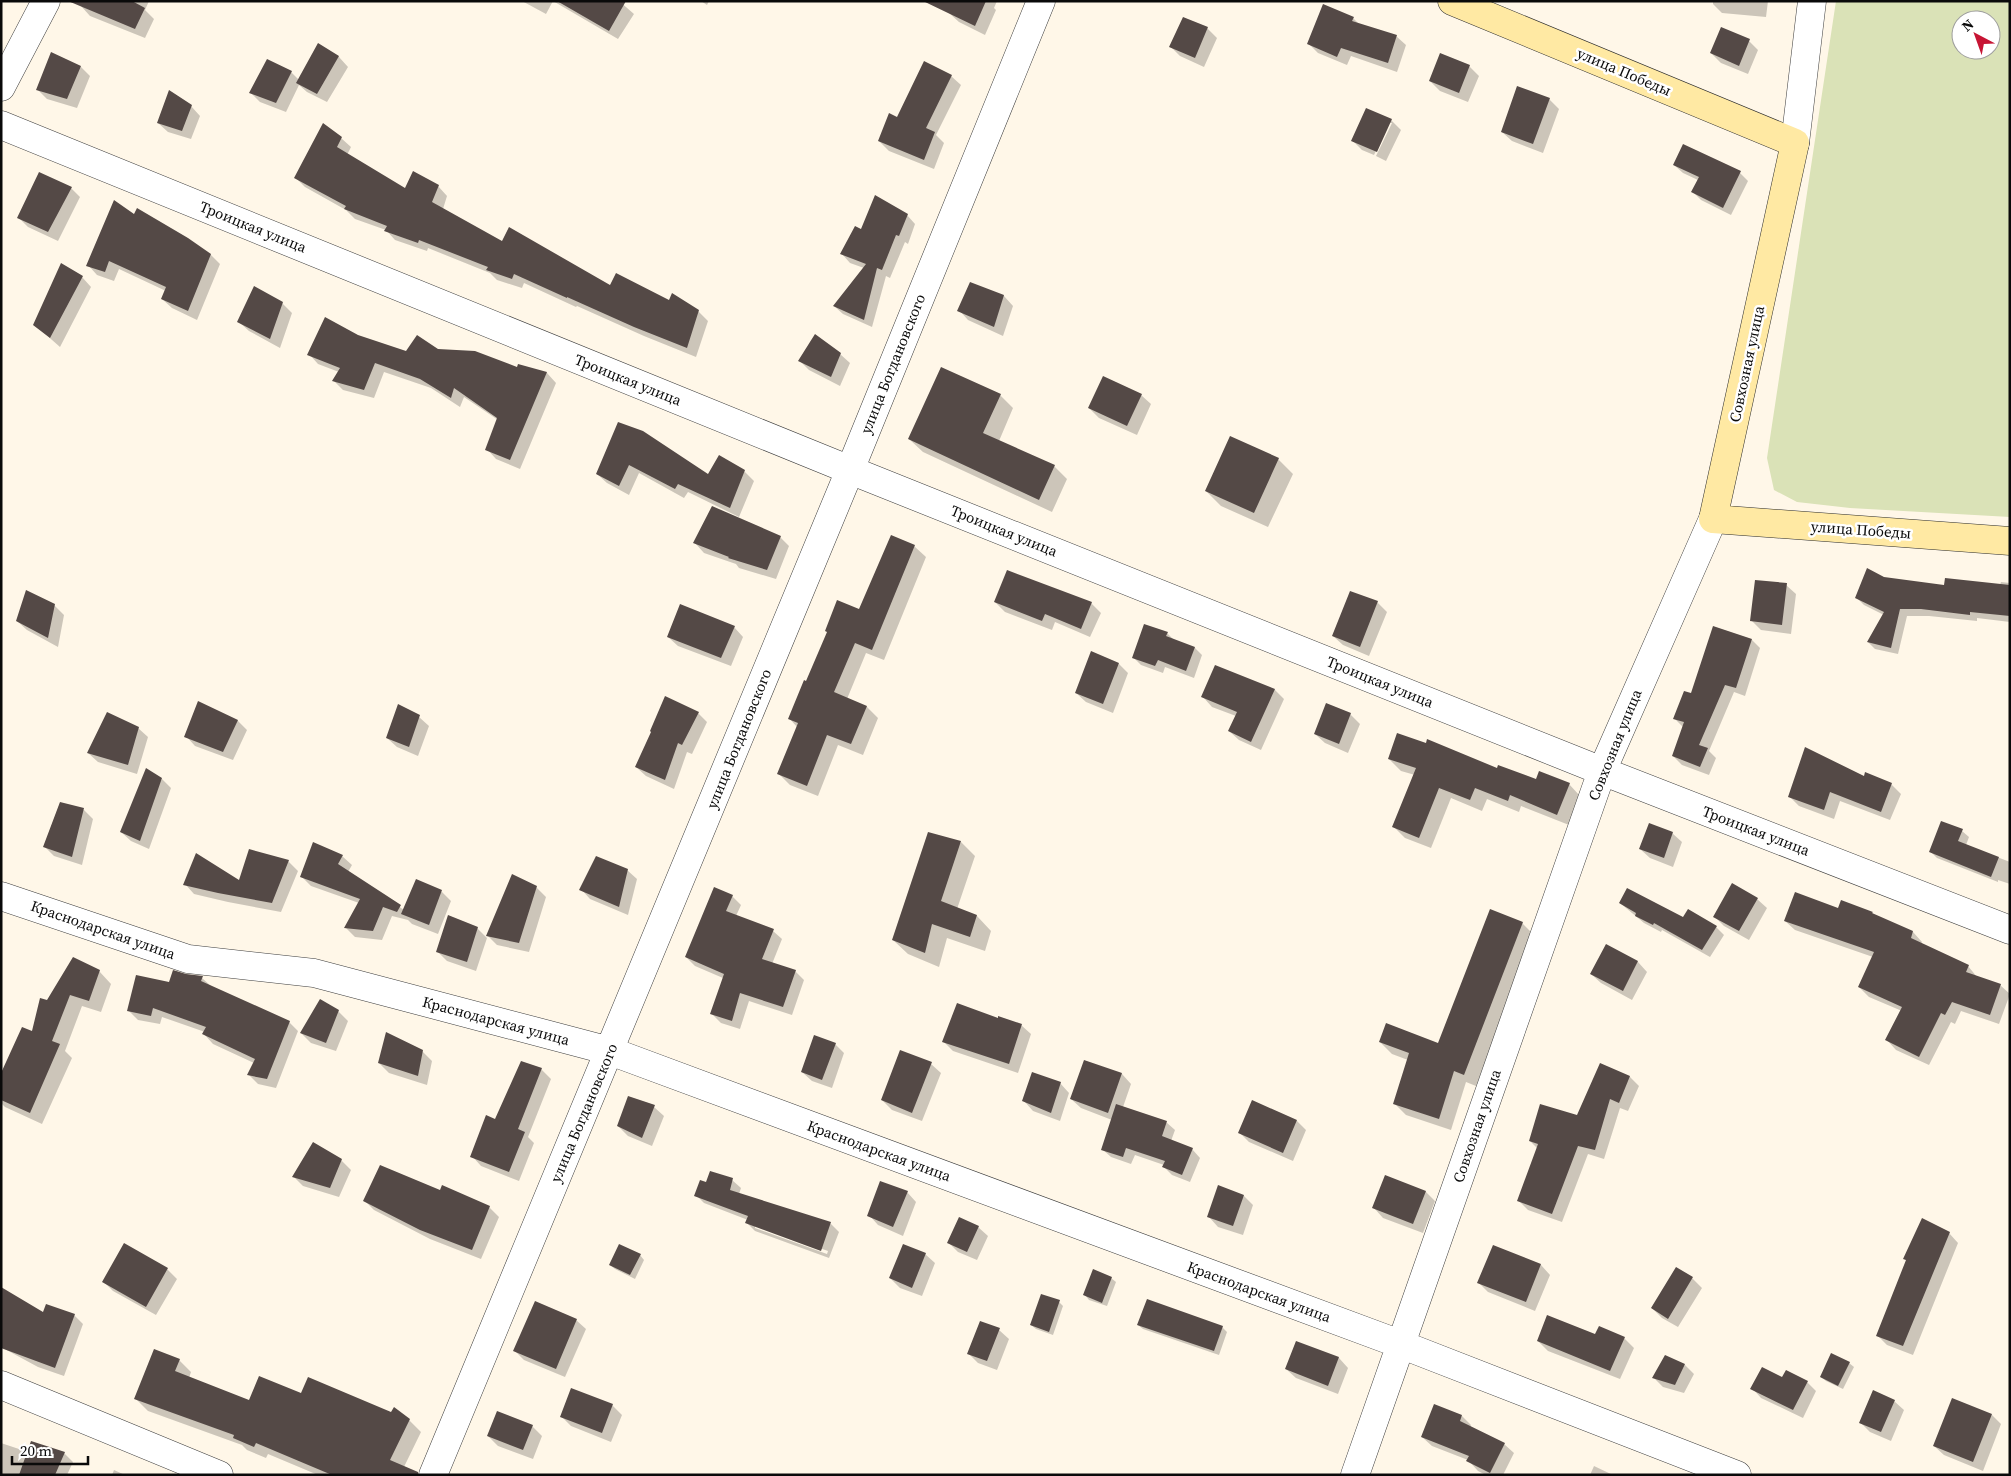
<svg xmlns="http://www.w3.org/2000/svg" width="2011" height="1476" font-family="'Source Serif 4',serif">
  <rect width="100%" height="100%" fill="#fff7e8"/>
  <path fill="#dae2b7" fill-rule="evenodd" d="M1836 1H2010V517L1850 508 1797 502 1774 490 1767 458ZM1961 20H1991V50H1961Z"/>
  <path fill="#0003" fill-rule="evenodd" d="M83 1H149L145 10 154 19 145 38 90 16 81 6Z
    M522 1H619L634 14 618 39 553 1 546 14Z
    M701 1H709L707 5Z
    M954 1H997L994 8 996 10 985 35 959 22 949 13Z
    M1713 1H1768L1766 17 1722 13 1713 4Z
    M1353 18 1359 24 1396 36 1406 45 1397 72 1351 56 1347 65 1318 53 1308 43Z
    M1207 28 1217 38 1204 67 1180 56 1171 47Z
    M1749 41 1758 50 1748 74 1721 63 1711 53Z
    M318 44 339 57 348 67 327 102 307 92 299 85 286 112 260 102 250 92 291 72 299 80Z
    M1469 66 1479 76 1468 102 1440 91 1430 81Z
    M81 67 90 76 77 108 47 99 38 90Z
    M951 76 961 85 936 135 944 143 934 169 889 151 879 141 898 118Z
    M1549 99 1559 109 1543 153 1512 141 1502 132Z
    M191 106 200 116 191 139 168 132 158 123Z
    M1391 120 1401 130 1386 161 1376 156 1392 123H1389L1374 155 1362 150 1353 141Z
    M341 138 351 147 347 155 405 190 438 186 447 196 443 209 502 243 611 287 670 302 698 311 708 321 696 357 644 336 577 306 576 307 524 283 522 288 497 280 490 273 428 248 427 251 395 240 386 230 355 219 346 210 305 187 296 178Z
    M1674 165 1740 173 1748 181 1731 215 1701 200 1693 192 1698 180 1683 173Z
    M71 188 80 197 58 241 28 227 18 217Z
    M907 215 915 224 908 244 905 242 890 278 886 276 872 327 843 314 834 306 864 268 850 263 842 254 862 231Z
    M135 216 210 254 220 264 197 320 172 308 162 299 166 291 119 269 114 281 97 275 88 265Z
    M82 277 91 287 60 347 35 325Z
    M971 284 1004 296 1013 306 1003 336 968 320 959 310Z
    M282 303 292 313 280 348 249 331 239 322Z
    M358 336 407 353 438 350 518 368 519 365 547 373 556 383 520 469 496 459 487 449 498 420 464 397 460 407 431 388 384 372 374 398 343 390 334 381 339 372 318 364 309 354Z
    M840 354 850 363 840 386 809 370 800 361Z
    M1000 395 1013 408 999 441 1054 466 1067 479 1052 512 923 452 909 439Z
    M1141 395 1151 404 1137 435 1099 418 1089 408Z
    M618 424 708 476 744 471 754 481 739 517 688 492 684 498 639 473 629 495 607 483 597 474Z
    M1278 459 1293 474 1268 527 1221 506 1206 491Z
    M780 537 789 546 776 579 739 568 736 564 704 553 695 543Z
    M914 546 926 557 884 660 866 653 847 699 867 707 878 718 863 755 838 745 818 796 790 785 779 774 797 727 789 718 807 682 860 610Z
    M1883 578 1945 587 2000 585 2001 582 2010 583V622L1977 618V621L1929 616H1907L1898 654 1875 649 1868 642 1884 615 1864 605 1857 598Z
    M1786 585 1796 594 1791 634 1761 630 1751 620Z
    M995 602 1091 603 1101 613 1090 637 1055 622 1052 630 1005 612Z
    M1377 602 1387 612 1369 656 1343 645 1333 636Z
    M54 605 64 615 58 647 27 630 17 621Z
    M734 627 743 637 731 666 678 646 668 637Z
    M1167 633 1174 640 1195 648 1202 655 1194 678 1165 667 1163 673 1141 665 1134 658Z
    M1752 640 1760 648 1745 696 1734 692 1709 751 1716 758 1709 775 1682 765 1673 756 1683 727 1674 718 1691 695Z
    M1119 664 1128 673 1113 713 1086 702 1076 693Z
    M1215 667 1275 690 1284 699 1261 750 1239 740 1229 731 1236 716 1212 707 1203 697Z
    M198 703 238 721 247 730 233 760 195 746 186 736Z
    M698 713 707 722 692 754 687 752 674 789 646 776 636 767 652 732Z
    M1350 714 1360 724 1348 753 1325 743 1315 734Z
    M419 717 429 726 418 756 397 747 387 738Z
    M138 728 148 737 137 774 98 762 88 753Z
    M1389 759 1498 769 1536 781 1569 784 1580 796 1569 825 1521 806 1519 812 1487 799 1482 811 1451 798 1431 848 1405 838 1394 827 1415 775 1401 771Z
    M162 779 171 788 149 849 131 841 121 832Z
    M1891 784 1901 794 1890 820 1840 801 1834 819 1799 806 1789 796Z
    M60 803 84 810 93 819 82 865 54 856 44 846Z
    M1942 822 1962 831 1969 837 1966 845 2010 862V884L1998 880V882L1937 858 1930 851Z
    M1672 833 1682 842 1673 867 1650 858 1640 849Z
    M961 842 975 856 957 909 977 916 991 931 985 951 947 938 939 967 908 954 893 940Z
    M342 856 352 865 348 872 404 910 417 881 442 892 451 901 438 934 412 924 408 920 392 916 382 940 355 937 346 928 359 903 311 886 301 876Z
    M288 861 298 871 281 912 228 902 194 894 185 884 240 882Z
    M627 870 637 879 628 915 590 899 581 889Z
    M536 887 546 897 529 952 497 945 488 936Z
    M732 896 741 905 736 916 773 931 782 939 772 964 795 971 804 980 792 1015 749 1001 740 1029 721 1023 712 1014 723 978 695 966 686 957Z
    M1757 899 1767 908 1749 940 1724 926 1714 916Z
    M1620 903 1716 927 1724 935 1710 957 1662 930 1661 932 1644 923Z
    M1839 910 1913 932 1922 942 1921 944 1968 966 1977 977 2000 985 2010 994 1999 1024 1961 1011 1955 1024 1951 1022 1929 1065 1896 1050 1887 1040 1902 1011 1869 997 1859 987 1873 957 1795 930 1785 921Z
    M1522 923 1534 935 1476 1086 1466 1082 1451 1130 1406 1115 1394 1103 1408 1060 1392 1054 1380 1042 1439 1045Z
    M477 928 487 938 476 971 447 961 437 951Z
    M1606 946 1638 962 1647 972 1632 1000 1601 983 1591 974Z
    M99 971 111 984 101 1012 82 1006 65 1051 72 1058 42 1124 5 1107 1 1103V1076L33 1033 48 1002Z
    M186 976 202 978 212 987 289 1022 298 1031 276 1088 258 1084 248 1074 254 1063 213 1044 204 1034 205 1032 162 1017 160 1024 138 1020 129 1011Z
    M338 1011 348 1021 336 1051 311 1043 301 1033Z
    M998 1019 1021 1025 1031 1034 1018 1073 953 1051 944 1042Z
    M835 1044 844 1053 832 1088 812 1081 802 1072Z
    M422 1051 432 1061 427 1085 389 1073 379 1063Z
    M1085 1061 1122 1074 1131 1084 1123 1107 1166 1122 1175 1130 1171 1141 1192 1149 1200 1158 1190 1182 1172 1175 1164 1167V1165L1135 1155 1131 1164 1111 1157 1102 1149 1112 1120 1081 1108 1071 1099Z
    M931 1064 941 1073 922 1121 892 1110 882 1100Z
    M1601 1064 1630 1077 1639 1086 1628 1111 1620 1108 1604 1159 1588 1154 1562 1222 1528 1210 1518 1200 1538 1149 1530 1141 1578 1117Z
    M541 1069 551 1079 528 1137 534 1143 519 1181 481 1166 472 1156 496 1121Z
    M1060 1083 1069 1093 1060 1121 1033 1111 1024 1101Z
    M654 1107 664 1116 652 1146 628 1136 618 1126Z
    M1297 1121 1306 1130 1293 1161 1249 1142 1240 1133Z
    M341 1160 351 1170 339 1197 303 1186 294 1177Z
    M1386 1176 1426 1192 1435 1201 1423 1233 1383 1218 1374 1208Z
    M732 1180 741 1188 739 1194 831 1224 839 1232 829 1258 755 1231 747 1223 748 1220 704 1203 696 1195 707 1183ZM755 1225 828 1251 827 1254 755 1228Z
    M441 1192 489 1207 499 1217 481 1259 430 1239 374 1210 364 1200Z
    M907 1192 916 1202 903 1236 878 1225 869 1215Z
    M1244 1196 1253 1205 1243 1235 1218 1227 1209 1217Z
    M978 1227 988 1236 977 1260 958 1252 949 1243Z
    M1949 1233 1958 1243 1913 1355 1887 1345 1878 1336 1907 1261 1905 1259Z
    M125 1245 167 1269 177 1279 156 1315 113 1291 104 1282Z
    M1494 1246 1541 1265 1550 1275 1535 1311 1488 1292 1479 1283Z
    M925 1254 935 1263 922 1296 900 1288 890 1278Z
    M640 1255 644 1260 635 1279 615 1269 610 1265Z
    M1111 1278 1116 1282 1107 1306 1089 1300 1085 1295Z
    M1692 1278 1702 1288 1678 1327 1662 1318 1652 1308Z
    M1059 1302 1063 1306 1053 1335 1036 1329 1031 1325Z
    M44 1314 74 1315 83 1324 64 1376 38 1367 1 1347Z
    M576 1320 586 1329 565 1377 524 1360 515 1351Z
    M1138 1325 1222 1327 1227 1332 1219 1355 1143 1329Z
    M999 1330 1009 1339 997 1370 978 1363 968 1353Z
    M1596 1336 1624 1338 1634 1348 1620 1379 1548 1351 1538 1341Z
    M1296 1342 1339 1358 1348 1368 1338 1394 1296 1378 1286 1369Z
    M179 1360 191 1372 189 1378 250 1402 302 1395 409 1420 421 1432 403 1469 409 1475H318L268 1454 266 1458 247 1450 242 1445 148 1411 136 1399Z
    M1849 1363 1854 1367 1843 1389 1826 1381 1821 1377Z
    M1685 1365 1694 1374 1684 1393 1663 1387 1654 1378Z
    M1783 1379 1807 1382 1816 1391 1803 1418 1761 1398 1752 1388Z
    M1894 1401 1904 1410 1891 1441 1870 1432 1860 1422Z
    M612 1405 622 1415 611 1442 571 1426 561 1416Z
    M1992 1415 2001 1424 1983 1471 1944 1455 1934 1446Z
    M1462 1416 1471 1425 1470 1428 1504 1444 1514 1453 1503 1475H1486L1478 1471 1468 1460 1432 1446 1422 1437Z
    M532 1426 542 1436 533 1459 498 1446 488 1436Z
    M1 1443 28 1452 64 1453 73 1462 67 1475H1Z
    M1594 1466 1613 1475H1590Z
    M114 1470 125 1475H112Z"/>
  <path fill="#544946" d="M68 1H132L145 8 135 29Z
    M557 1H626L609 31Z
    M923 1H986L975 26Z
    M1323 4 1354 17 1352 21 1397 35 1388 63 1341 48 1337 57 1307 44Z
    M1183 17 1208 27 1195 58 1169 47Z
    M1721 27 1750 39 1739 66 1710 53Z
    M318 43 339 56 317 94 296 83Z
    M51 52 81 66 67 99 36 90Z
    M1440 53 1470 65 1459 93 1429 81Z
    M267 59 292 71 276 103 249 93Z
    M924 61 952 75 926 128 935 132 924 160 878 141 889 113 897 117Z
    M1517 86 1550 98 1533 144 1501 132Z
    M169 90 192 105 182 131 157 123Z
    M1366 108 1392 119 1377 152 1351 141Z
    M323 123 342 137 337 147 405 188 413 171 439 185 432 202 502 241 509 227 610 285 616 273 669 300 672 293 699 310 687 348 634 327 567 297V298L514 274 512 279 486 270 488 267 419 240 418 243 384 231 387 226 344 209 346 206 294 178Z
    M1683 144 1741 171 1723 208 1691 192 1699 177 1673 165Z
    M39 172 72 187 48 232 17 218Z
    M875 195 908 214 899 236 896 235 882 270 877 268 864 320 833 306 866 264 840 254 855 226 861 229Z
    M114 200 134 214 137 208 188 238 211 254 188 311 161 299 166 287 109 261 105 272 86 266Z
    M61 263 83 276 50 338 33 325Z
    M970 282 1004 295 994 327 957 311Z
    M254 286 283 302 270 339 237 322Z
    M325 317 358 335 406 351 417 335 438 349 475 351 517 367 518 364 547 372 510 460 485 450 497 418 454 388 451 398 420 379 375 363 364 390 332 381 340 368 307 355Z
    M815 334 841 353 831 377 798 361Z
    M941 367 1001 394 983 433 1055 465 1039 500 908 439Z
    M1103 376 1142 394 1127 426 1088 408Z
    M618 422 643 431 708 474 719 455 745 470 730 508 678 484 675 489 629 465 619 486 596 474Z
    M1230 436 1279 458 1254 513 1205 491Z
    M712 506 781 536 767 570 728 558 729 557 693 543Z
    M891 535 915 545 872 650 855 643 834 692 867 706 851 744 827 735 807 786 777 774 798 723 788 719 804 680 806 681 827 632 825 631 837 600 859 609Z
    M1867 568 1884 577 1944 585 1945 578 2010 585V616L1970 612V615L1921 609H1900L1891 648 1867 642 1884 612 1855 598Z
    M1007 570 1092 602 1081 629 1045 614 1042 621 994 602Z
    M1755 580 1787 583 1782 625 1750 621Z
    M26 590 55 604 48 638 16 621Z
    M1350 591 1378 601 1360 647 1332 636Z
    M680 604 735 626 721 658 667 637Z
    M1144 624 1168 632 1166 636 1195 647 1186 671 1158 660 1155 666 1132 658Z
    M1713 626 1752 639 1736 688 1725 685 1699 745 1708 748 1700 767 1672 756 1684 722 1673 719 1684 691 1691 693Z
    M1091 651 1119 663 1103 704 1075 693Z
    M1215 665 1275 689 1251 742 1228 731 1237 712 1201 697Z
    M665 696 699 712 682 745 678 743 665 780 635 767 651 732 650 731Z
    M198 701 238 720 223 752 184 737Z
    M1326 703 1351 713 1339 744 1314 734Z
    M398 704 420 715 409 747 386 738Z
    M107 712 139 727 128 765 87 753Z
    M1397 733 1426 743 1427 739 1497 768 1498 765 1536 779 1539 771 1570 783 1557 815 1510 795 1508 801 1475 788 1470 800 1439 788 1419 838 1392 827 1416 768 1388 759Z
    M1805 747 1864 776 1865 772 1892 783 1881 812 1830 792 1824 810 1788 797Z
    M146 768 162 778 140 841 120 832Z
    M60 802 84 808 72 857 43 847Z
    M1941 821 1963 829 1958 841 1999 857 1991 877 1929 852Z
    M1649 823 1673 832 1664 858 1639 849Z
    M928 832 961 841 941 901 977 915 970 937 932 924 925 953 892 940Z
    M313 842 343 855 338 864 401 905 397 912 383 907 373 931 344 928 360 899 300 877Z
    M249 849 289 860 272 903 218 893 183 885 196 853 239 880Z
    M596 856 628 869 619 907 579 890Z
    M512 874 537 886 519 943 486 936Z
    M416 879 442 890 429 925 401 914Z
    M1732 883 1758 898 1739 931 1713 917Z
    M714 887 733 895 726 911 774 929 762 959 796 970 783 1007 740 993 732 1021 710 1014 724 974 685 957Z
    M1627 888 1683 917 1688 909 1717 926 1702 950 1654 923 1653 925 1635 916 1636 913 1619 903Z
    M1795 892 1838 908 1841 900 1873 912 1872 913 1913 931 1911 938 1969 965 1966 972 2001 984 1990 1015 1952 1002 1945 1015 1941 1013 1919 1057 1885 1040 1902 1007 1858 987 1874 952 1784 921Z
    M1490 909 1523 922 1464 1075 1454 1071 1439 1119 1393 1104 1409 1053 1379 1042 1386 1023 1438 1043Z
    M448 915 478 927 467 962 436 952Z
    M1606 944 1638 961 1623 991 1590 974Z
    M73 957 100 970 89 1001 70 995 52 1041 60 1044 30 1113 1 1100V1073L22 1027 32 1031 40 998 47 1000Z
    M173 970 186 974 203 976 201 981 290 1021 267 1079 247 1075 255 1059 202 1034 206 1027 153 1008 151 1016 127 1011 136 975 169 982Z
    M320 999 339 1010 326 1043 300 1033Z
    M957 1003 998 1018V1016L1022 1024 1009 1064 942 1042Z
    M386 1032 423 1050 418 1076 378 1063Z
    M814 1035 836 1043 822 1080 801 1072Z
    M900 1050 932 1062 912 1113 881 1100Z
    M1084 1060 1122 1073 1108 1113 1070 1099Z
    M521 1061 542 1068 518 1129 525 1132 509 1172 470 1157 486 1115 495 1119Z
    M1600 1063 1630 1076 1619 1103 1610 1099 1595 1150 1578 1146 1552 1214 1517 1201 1538 1144 1529 1141 1540 1104 1577 1115Z
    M1032 1072 1061 1082 1051 1113 1022 1101Z
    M628 1096 655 1105 642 1138 617 1126Z
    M1252 1100 1297 1120 1283 1153 1238 1133Z
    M1116 1104 1167 1121 1162 1136 1193 1148 1182 1175 1162 1167 1165 1161 1126 1148 1123 1157 1101 1150Z
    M313 1142 342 1159 330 1188 292 1177Z
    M380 1165 440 1190 442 1185 490 1206 472 1250 420 1230 363 1201Z
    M710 1171 733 1178 730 1190 831 1222 821 1251 745 1223 748 1216 694 1196 700 1180 706 1182Z
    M1385 1175 1426 1191 1413 1224 1372 1208Z
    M880 1181 908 1191 893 1227 867 1216Z
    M1218 1185 1244 1195 1233 1226 1207 1217Z
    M959 1217 979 1226 967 1252 947 1243Z
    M1922 1218 1950 1232 1903 1346 1876 1336 1906 1260 1903 1259Z
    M124 1243 168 1268 146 1307 102 1282Z
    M619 1244 641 1254 630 1275 609 1265Z
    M903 1244 926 1253 912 1288 889 1278Z
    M1493 1245 1541 1264 1526 1302 1477 1283Z
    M1676 1267 1693 1277 1668 1319 1651 1308Z
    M1093 1269 1112 1277 1102 1303 1083 1295Z
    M1 1287 43 1312 46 1304 75 1314 55 1368 1 1348Z
    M1041 1294 1060 1300 1049 1332 1030 1325Z
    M1147 1299 1223 1326 1214 1351 1137 1325Z
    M535 1301 577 1319 556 1369 513 1351Z
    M1547 1315 1595 1334 1599 1326 1625 1337 1610 1371 1537 1341Z
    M980 1321 1000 1328 987 1361 967 1354Z
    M1296 1341 1339 1357 1328 1386 1285 1369Z
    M154 1349 180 1359 175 1371 249 1400 259 1376 301 1393 308 1377 391 1412 394 1407 410 1419 390 1460 418 1472V1475H332L256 1443 254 1447 233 1438 234 1435 134 1399Z
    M1831 1353 1850 1362 1838 1386 1820 1377Z
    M1665 1355 1685 1364 1675 1385 1652 1378Z
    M1762 1367 1782 1377 1786 1370 1808 1381 1793 1410 1750 1389Z
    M571 1388 613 1404 602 1433 560 1417Z
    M1873 1390 1895 1400 1881 1432 1859 1423Z
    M1952 1398 1992 1414 1973 1462 1933 1446Z
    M1434 1404 1462 1415 1460 1421 1505 1443 1490 1473 1466 1461 1469 1456 1421 1437Z
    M497 1411 533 1425 523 1450 487 1436Z
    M31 1441 65 1452 55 1475H19Z"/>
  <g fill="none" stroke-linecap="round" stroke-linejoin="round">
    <g stroke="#3d3d3d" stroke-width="29">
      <path id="street" d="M1 87 46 1
        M1 125 850 470 1602 771 2010 930
        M1795 143 1812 1
        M1 896 188 959 314 973 610 1051 1400 1344 1737 1475
        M1 1385 219 1475
        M433 1475 850 470 1041 1
        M1355 1475 1602 771 1713 519"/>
    </g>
    <g stroke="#2c2c2c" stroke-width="29">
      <path id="secondary" d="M1452 1 1795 143 1713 519 2010 541"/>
    </g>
    <use href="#street" stroke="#fff" stroke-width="28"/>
    <use href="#secondary" stroke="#ffe9a3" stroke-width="28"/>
  </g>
  <g text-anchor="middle" stroke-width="5" stroke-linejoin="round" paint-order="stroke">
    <g font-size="15" fill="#0a0a0a" stroke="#fff">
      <text transform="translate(1624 72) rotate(23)" y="5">улица Победы</text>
      <text transform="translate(253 227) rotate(22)" y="5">Троицкая улица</text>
      <text transform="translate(893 364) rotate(-68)" y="5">улица Богдановского</text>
      <text transform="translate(1747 364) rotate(-78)" y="5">Совхозная улица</text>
      <text transform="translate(628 380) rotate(22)" y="5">Троицкая улица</text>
      <text transform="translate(1861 530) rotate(4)" y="5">улица Победы</text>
      <text transform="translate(1004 531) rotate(22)" y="5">Троицкая улица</text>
      <text transform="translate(1380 682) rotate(22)" y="5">Троицкая улица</text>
      <text transform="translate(739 739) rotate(-68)" y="5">улица Богдановского</text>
      <text transform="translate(1615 745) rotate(-68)" y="5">Совхозная улица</text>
      <text transform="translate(1756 831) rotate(21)" y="5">Троицкая улица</text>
      <text transform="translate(103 930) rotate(19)" y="5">Краснодарская улица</text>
      <text transform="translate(496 1021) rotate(15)" y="5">Краснодарская улица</text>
      <text transform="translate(584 1113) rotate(-67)" y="5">улица Богдановского</text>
      <text transform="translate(1477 1126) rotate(-71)" y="5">Совхозная улица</text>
      <text transform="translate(879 1151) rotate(20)" y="5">Краснодарская улица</text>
      <text transform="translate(1259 1292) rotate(20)" y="5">Краснодарская улица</text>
    </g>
  </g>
  <rect width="2011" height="1476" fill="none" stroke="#0a0a0a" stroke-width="5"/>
  <g transform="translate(1976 35) rotate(319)"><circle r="24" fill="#ffffff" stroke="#9d9d9d"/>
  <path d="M0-4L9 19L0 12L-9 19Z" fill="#c71534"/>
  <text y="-8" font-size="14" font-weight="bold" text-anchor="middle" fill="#0a0a0a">N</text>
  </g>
  <path d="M12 1456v8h76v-8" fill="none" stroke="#0a0a0a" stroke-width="2.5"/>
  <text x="20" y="1456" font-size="15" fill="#0a0a0a" stroke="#ffffff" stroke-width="4" paint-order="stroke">20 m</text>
</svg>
